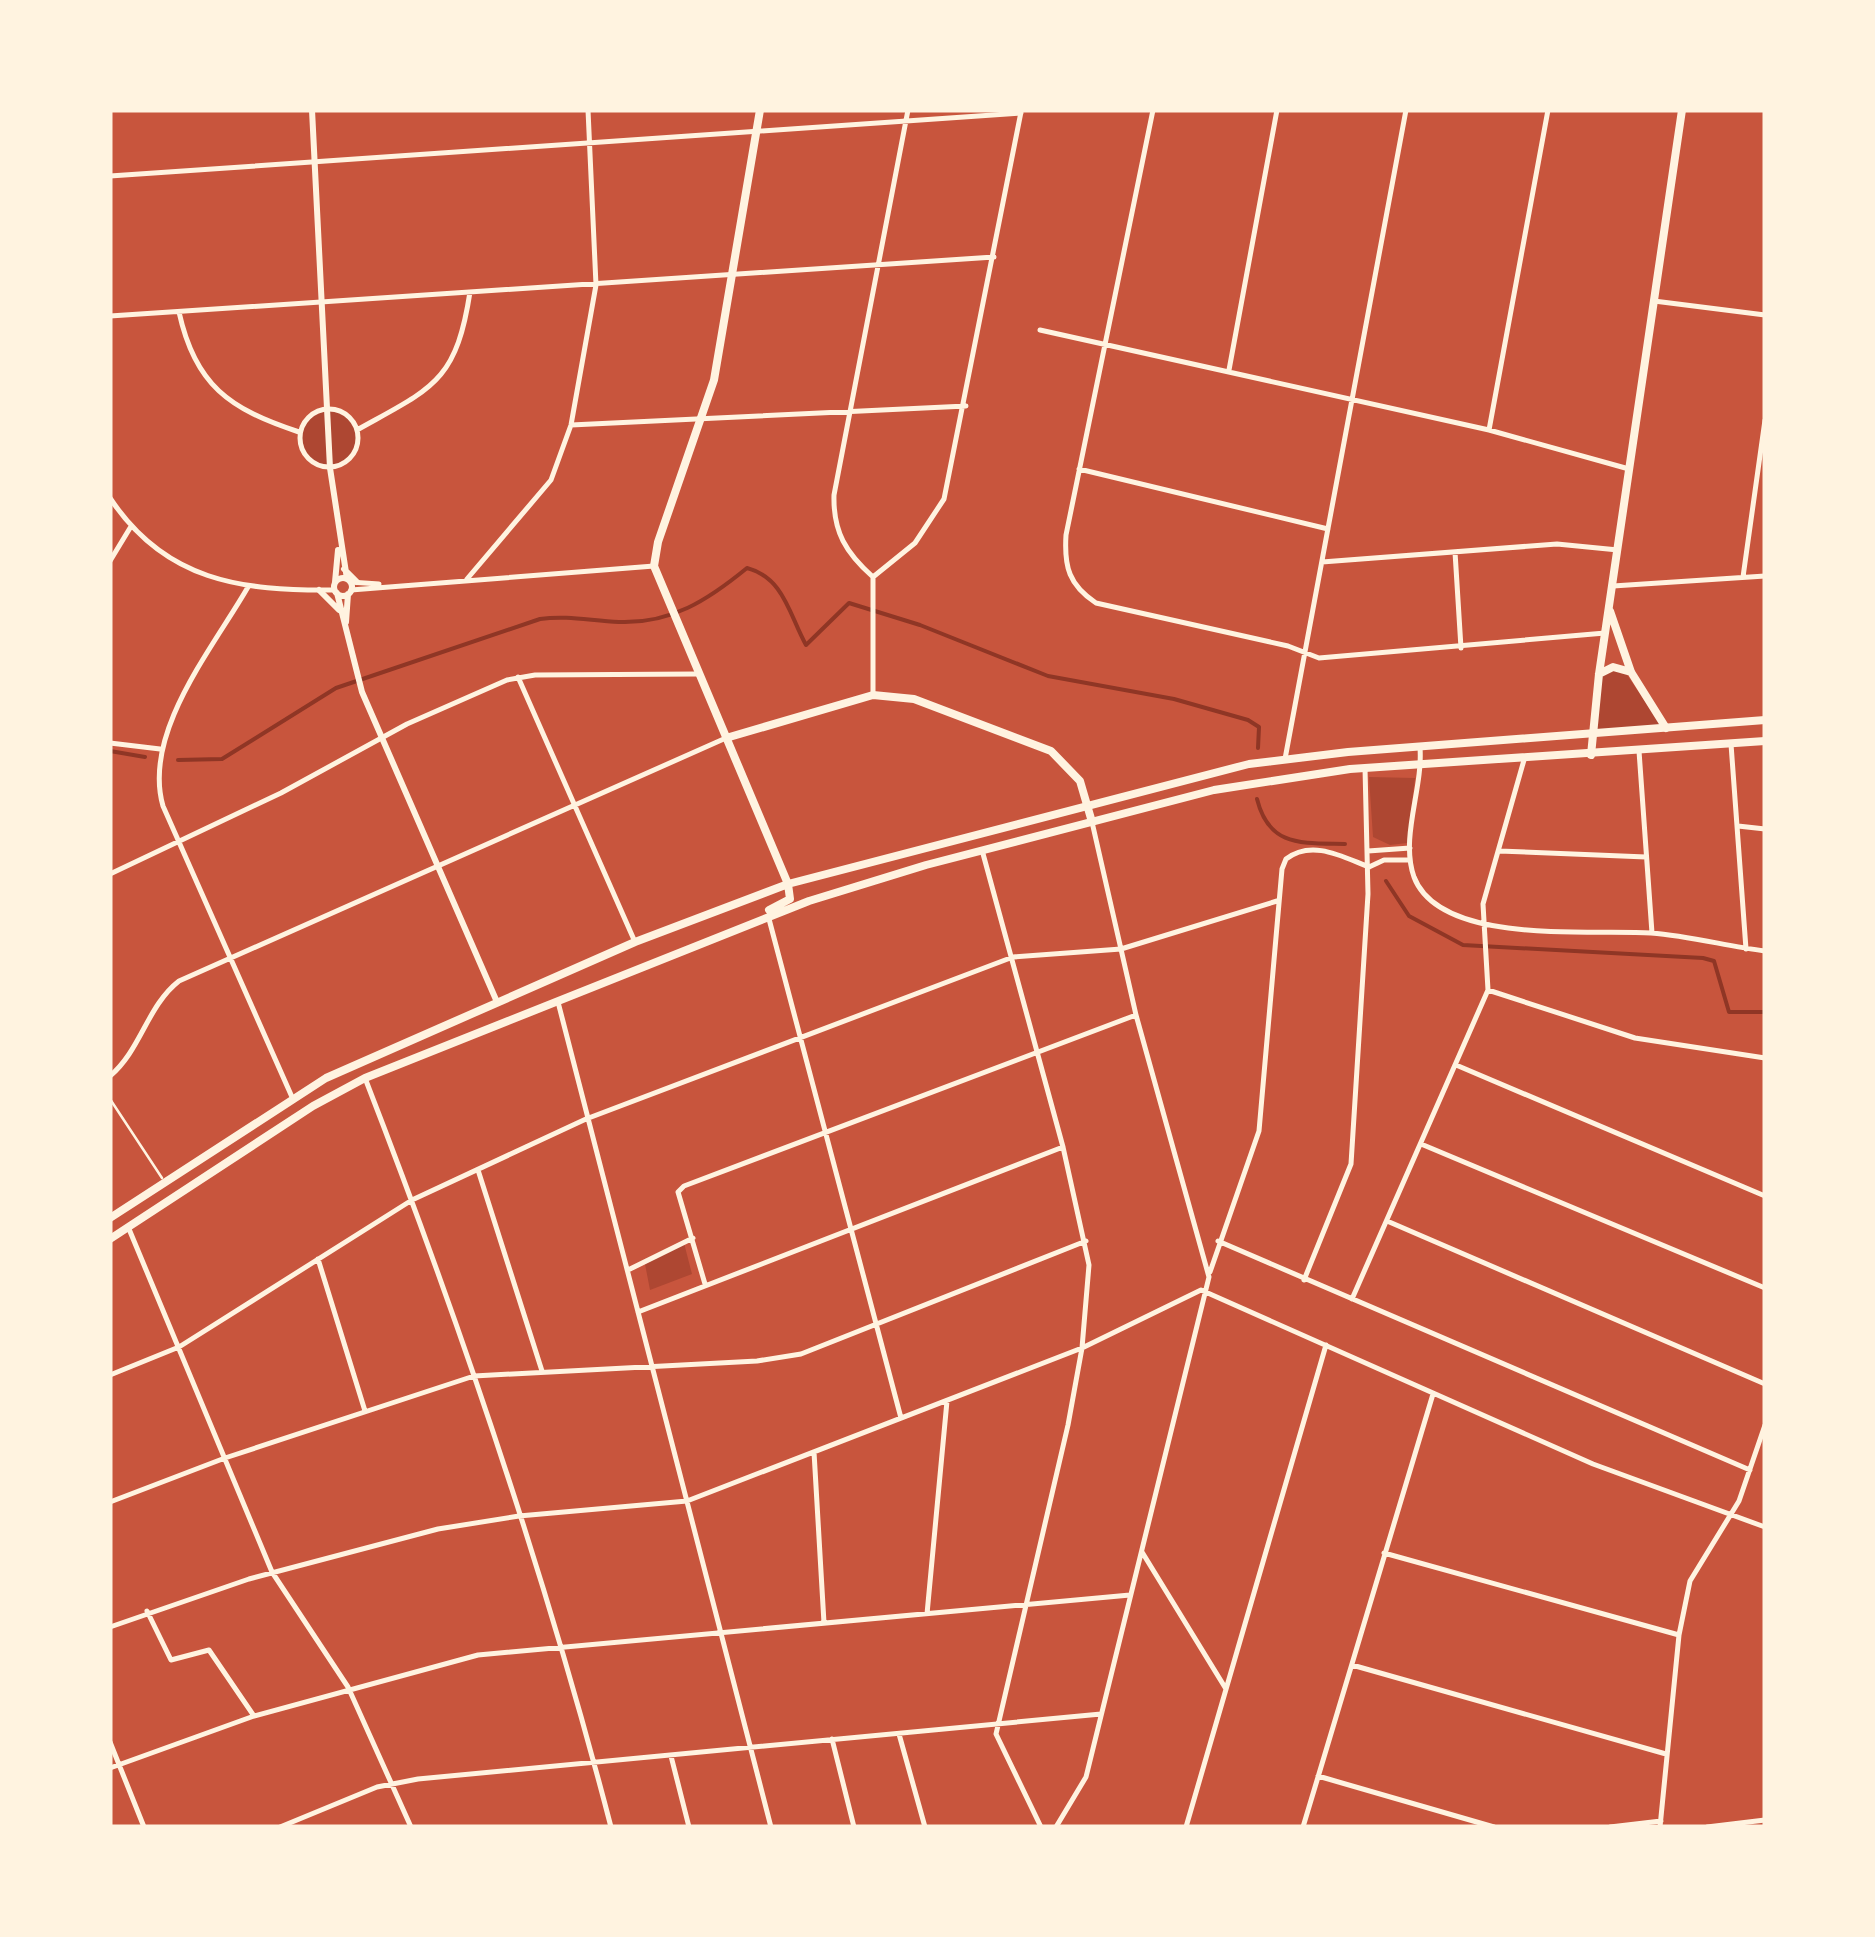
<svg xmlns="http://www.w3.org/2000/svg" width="1875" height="1937" font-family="Cabin,sans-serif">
  <rect width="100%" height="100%" fill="#c8553d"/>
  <path fill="#ae4732" d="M301 438a28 28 0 1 1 56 0a28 28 0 1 1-56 0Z
    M1611 668 1625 672 1661 725 1595 730 1601 674Z
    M1369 777 1415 778 1407 843 1390 845 1373 837Z
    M684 1243 692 1274 650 1290 645 1264Z"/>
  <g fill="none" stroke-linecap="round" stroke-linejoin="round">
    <path stroke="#8f3625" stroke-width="4" d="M110 751 145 757
      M178 760 222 759 336 688 540 619C568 615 591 621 619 622 671 624 708 600 747 568 784 578 789 614 806 645L849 603 920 625 1048 676 1174 699 1248 720 1259 727 1258 748
      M1257 799C1269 847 1301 843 1345 844
      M1386 881 1409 916 1463 945 1703 958 1714 961 1729 1012H1765"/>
    <path stroke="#fff3e0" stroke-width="2.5" d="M110 1099 162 1178"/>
    <path stroke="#fff3e0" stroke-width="5" d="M1153 110 1066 535C1064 567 1069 585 1096 603L1288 646 1319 658 1605 633
      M110 176 1021 113
      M1654 301 1765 315
      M179 312C195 385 229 409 299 432
      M110 316 994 257
      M1040 330 1489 430 1629 469
      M1229 370 1277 110
      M300 438a29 29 0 1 1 58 0a29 29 0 1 1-58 0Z
      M571 425 966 406
      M357 430C432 388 456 383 470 292
      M1489 430 1548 110
      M1079 469 1328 529
      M110 498C165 581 241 591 334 590
      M1455 552 1461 648
      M110 561 130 528
      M1322 562 1557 544 1618 550
      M873 577 915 543 944 499 1021 112
      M1743 577 1765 420
      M467 579 551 480 571 425 596 285 588 110
      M350 582 379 584
      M1613 586 1765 576
      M248 587C213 648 142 733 163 806L292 1097
      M351 590 654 566
      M518 677 635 942
      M873 695V577C846 553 833 532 834 495L908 110
      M110 743 160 749
      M1731 744 1746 949
      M1420 748C1423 789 1400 837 1414 877 1440 946 1592 929 1651 933 1690 936 1726 946 1765 951
      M1639 751 1652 933
      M1285 759 1406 110
      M1738 826 1765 829
      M982 850 1063 1147 1089 1265 1082 1348 1068 1425 996 1734 1041 1827
      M1368 851 1410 848
      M1499 851 1646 857
      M1369 867 1384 860H1409
      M110 874 281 793 407 724 507 680 535 675 697 674
      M769 919 901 1418
      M1488 990 1635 1038 1765 1058
      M558 1002 771 1827
      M1456 1065 1765 1196
      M110 1076C141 1050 147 1006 179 981L726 738
      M365 1078C460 1323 545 1573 611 1827
      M1421 1144 1765 1288
      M478 1170 542 1371
      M1387 1221 1765 1384
      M129 1229 272 1572 348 1687 411 1827
      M1218 1241 1750 1470
      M318 1259 365 1411
      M628 1270 693 1238
      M1210 1272 1259 1131 1282 869 1286 859C1312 839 1343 857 1369 867
      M1304 1280 1351 1164 1368 894 1365 768
      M705 1284 678 1192 684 1186 1136 1015
      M1352 1299 1488 990 1483 904 1524 760
      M638 1312 1063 1147
      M110 1375 179 1347 412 1200 586 1119 1013 957 1121 949 1277 901
      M814 1452 824 1623
      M110 1502 225 1458 474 1376 757 1361 801 1354 1086 1241
      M1142 1552 1226 1689
      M1384 1553 1679 1635
      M147 1611 171 1660 209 1650 254 1716
      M927 1614 947 1401
      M110 1627 249 1579 438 1529 519 1516 687 1501 1082 1348 1201 1290 1593 1464 1765 1527
      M1352 1665 1666 1754
      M899 1734 925 1827
      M832 1739 854 1827
      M110 1742 144 1827
      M671 1756 689 1827
      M110 1768 254 1716 478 1655 1130 1595
      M1318 1776 1494 1827
      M280 1827 377 1787 418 1779 1101 1714
      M1056 1827 1086 1777 1209 1277 1136 1015 1092 822
      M1186 1827 1326 1345
      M1303 1827 1433 1394
      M1610 1827 1661 1821
      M1660 1827 1679 1635 1690 1581 1739 1501 1765 1425
      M1707 1827 1765 1820"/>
    <path stroke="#fff3e0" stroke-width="6" d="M312 110 330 468 347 579
      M344 569 357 582
      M334 587a9 9 0 1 1 18 0a9 9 0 1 1-18 0Z
      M335 582 338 550
      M319 590 339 610
      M337 593 362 692 497 1002
      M346 622 348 594"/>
    <path stroke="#fff3e0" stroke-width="8" d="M760 110 714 380 658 542 654 566 788 884
      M1610 611 1631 672 1666 728
      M1599 674 1613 667 1631 672
      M726 738 873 695 914 699 1051 751 1080 781 1092 822
      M1591 755 1599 674 1682 110"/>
    <path stroke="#fff3e0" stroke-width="8" d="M769 910 790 899 788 884
      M110 1218 326 1078 635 942 788 884 1249 764 1348 752 1765 720
      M110 1239 313 1106 365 1078 809 901 926 865 1214 790 1350 769 1765 741"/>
  </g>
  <rect width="1875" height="1937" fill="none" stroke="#fff3e0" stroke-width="225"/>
</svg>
